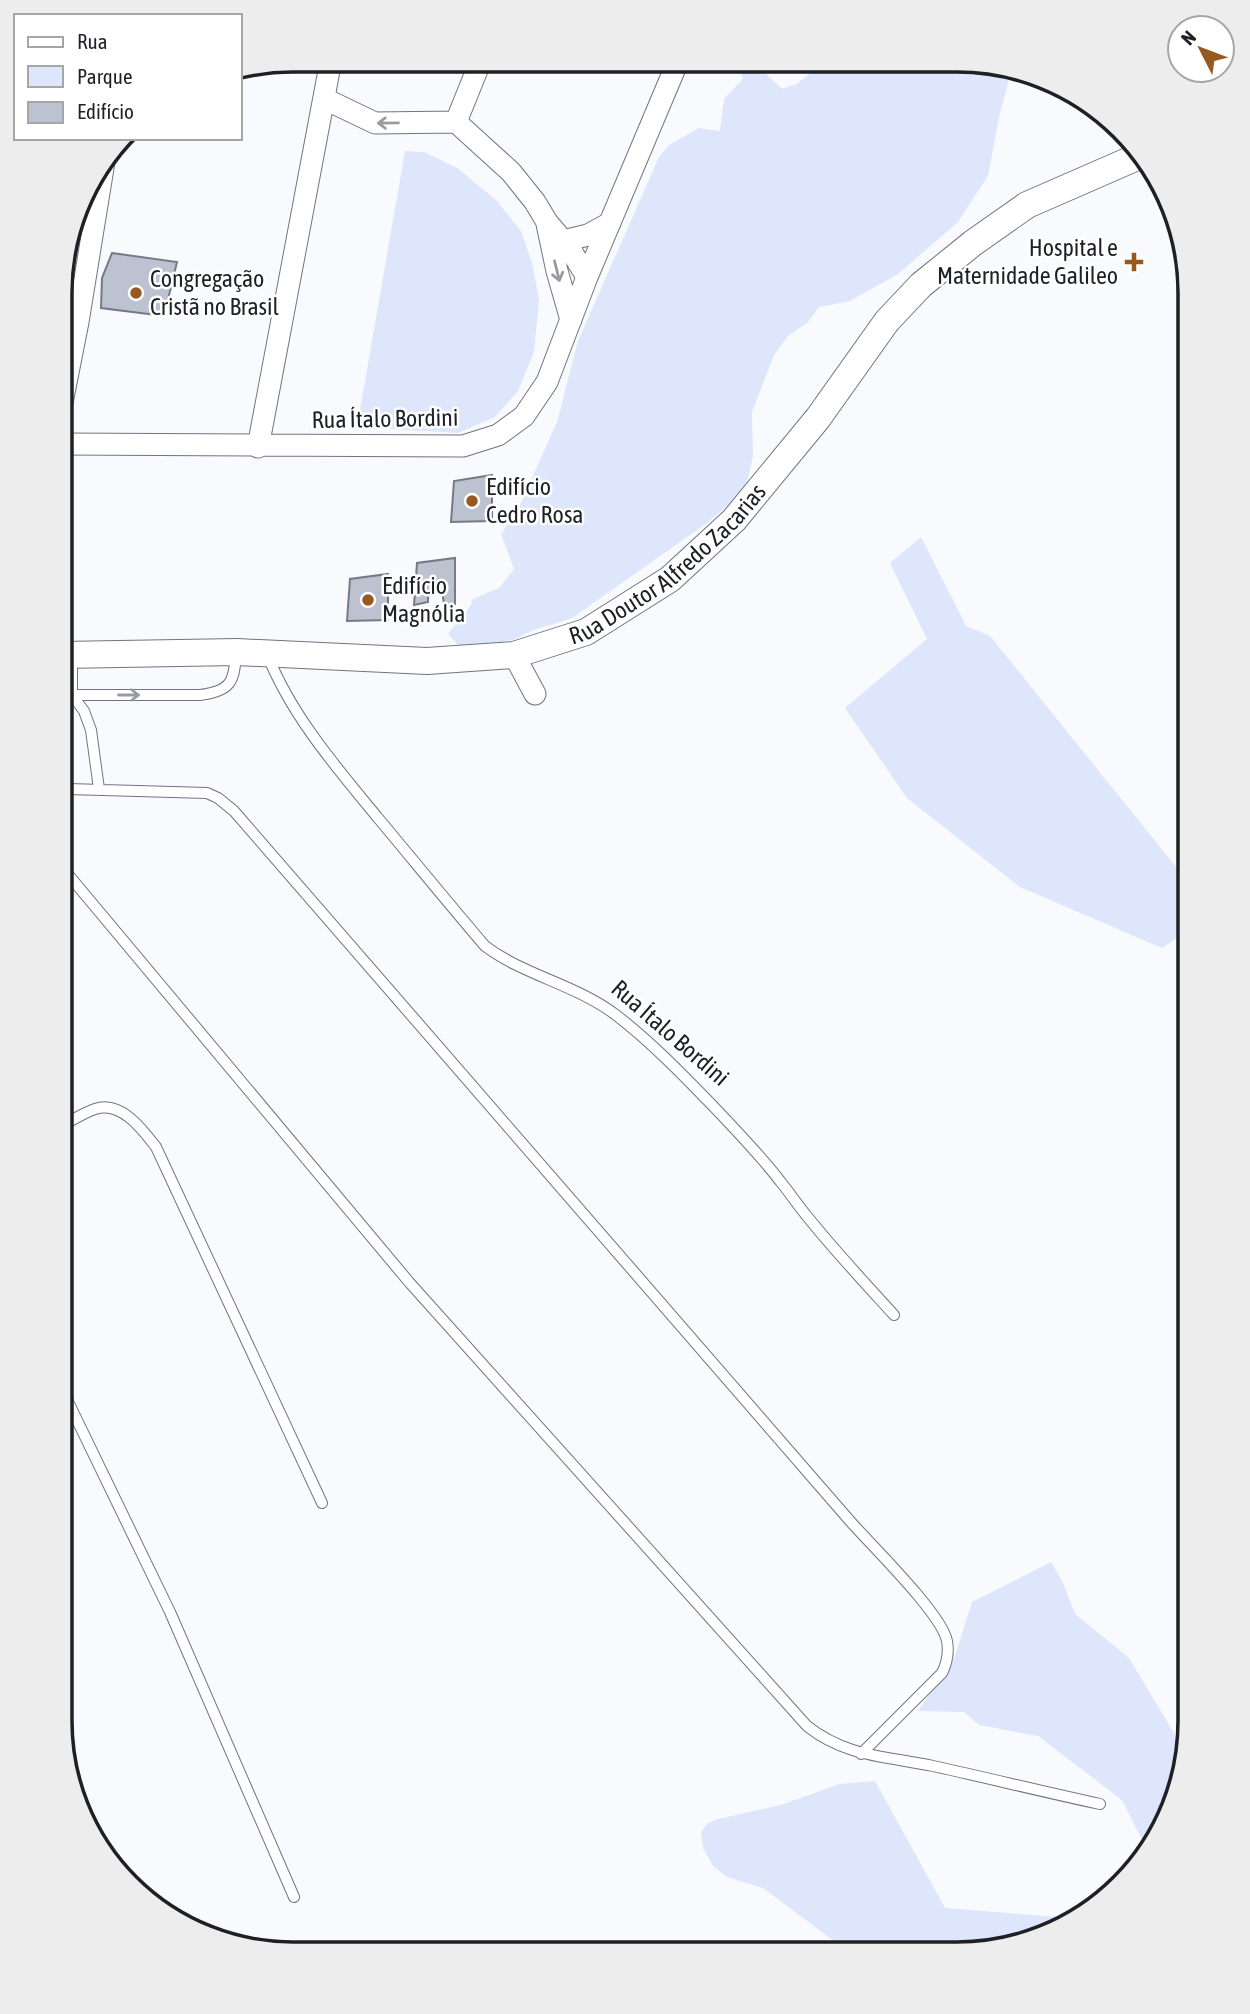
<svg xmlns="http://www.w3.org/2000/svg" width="1250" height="2014" font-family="'Asap Condensed',sans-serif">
  <rect width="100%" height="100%" fill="#f9fafd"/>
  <path fill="#dde6fa" d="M736 61H753L782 89 797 84 825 61 988 62 1011 71 999 117 988 176 958 222 898 274 850 301 819 307 808 322 788 336 774 355 752 412 753 456 745 491 707 523 572 618 531 631 513 640 488 644 466 654 448 634 472 604 471 600 499 588 514 569 501 534 519 507 557 422 578 341 659 157 669 145 699 128 720 131 724 99 743 79Z
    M405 151 424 152 457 168 497 201 521 231 532 263 539 300 534 352 518 391 495 417 458 433 357 427Z
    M921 537 966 626 990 636 1189 883 1190 929 1162 948 1020 887 907 798 845 708 927 639 890 563Z
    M1051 1562 1063 1583 1075 1614 1129 1658 1178 1740 1183 1765 1177 1792 1164 1821 1163 1828 1148 1852 1122 1800 1038 1736 979 1725 964 1712 918 1711 954 1659 972 1602Z
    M875 1781 945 1908 1070 1918 1046 1937 957 1954H844L838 1944 763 1888 727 1877 713 1866 703 1848 701 1832 708 1823 718 1819 781 1805 840 1784Z"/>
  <path fill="#bdc2d0" stroke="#757a87" stroke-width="2" d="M112 253 177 262 164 316 101 308 102 278Z
    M492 475V521L451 522 454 481Z
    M455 558V604H444L442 590 428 591V602L414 605 417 563Z
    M388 574V620L347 621 350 579Z"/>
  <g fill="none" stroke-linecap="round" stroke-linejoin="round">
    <g stroke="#6f7481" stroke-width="12">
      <path id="service" d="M267 654C291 715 336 767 378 818 414 861 449 904 485 946 525 976 575 984 616 1015 651 1042 682 1074 713 1106 736 1130 760 1155 780 1181 789 1192 797 1204 806 1215 834 1250 864 1282 894 1315
        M72 655V695L84 711 91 730 99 789
        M61 695H200C231 691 234 682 236 654
        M61 709 72 695
        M61 792 68 789 207 793 218 798 234 811 850 1521C871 1545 942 1614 947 1641 949 1652 947 1663 942 1673L861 1754
        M61 866 409 1282 807 1726C846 1757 886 1756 933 1766 988 1778 1044 1792 1100 1804
        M60 1127C71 1121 83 1113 95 1109 121 1100 143 1130 156 1147L322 1503
        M60 1385 170 1612 294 1897"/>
    </g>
    <g stroke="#6f7481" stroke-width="23">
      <path id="minor" d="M325 99 375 123 456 122 511 172 535 202 547 222 570 249 587 277
        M456 122 481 60
        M547 224 557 271 571 320
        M563 241 588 235 610 223
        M61 273 78 320
        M61 408 78 322 104 162
        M61 444 463 446 498 435 524 416 547 382 587 277 678 61
        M258 447 331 60
        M514 655 535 694"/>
    </g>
    <g stroke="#6f7481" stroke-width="28">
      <g id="tertiary">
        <path id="s1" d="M61 655 237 652 427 661 514 655 586 632 670 579 734 520 818 418 887 321 921 285 973 243 1027 205 1137 157"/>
      </g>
    </g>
    <use href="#service" stroke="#fff" stroke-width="10"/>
    <use href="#minor" stroke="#fff" stroke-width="21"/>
    <use href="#tertiary" stroke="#fff" stroke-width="26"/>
  </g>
  <defs><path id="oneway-shaft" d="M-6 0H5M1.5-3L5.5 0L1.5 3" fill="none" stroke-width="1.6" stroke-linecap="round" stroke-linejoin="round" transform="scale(1.75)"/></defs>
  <g stroke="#9a9b9d">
    <use href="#oneway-shaft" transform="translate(388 123) rotate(179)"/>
    <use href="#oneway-shaft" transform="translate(557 271) rotate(76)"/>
    <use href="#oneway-shaft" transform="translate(129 695)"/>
  </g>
  <g fill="#985921" stroke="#fff" stroke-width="2.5">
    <path d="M1130.5 251.5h7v7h7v7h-7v7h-7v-7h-7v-7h7z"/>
    <circle cx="136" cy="293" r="7"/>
    <circle cx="472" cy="501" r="7"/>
    <circle cx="368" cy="600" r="7"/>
  </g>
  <g text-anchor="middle" stroke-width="5" stroke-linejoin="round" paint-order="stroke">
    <g font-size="24" fill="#1e2025" stroke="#fff" text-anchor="start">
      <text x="1118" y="256" text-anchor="end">Hospital e<tspan x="1118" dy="28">Maternidade Galileo</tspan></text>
      <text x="150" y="287">Congregação<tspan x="150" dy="28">Cristã no Brasil</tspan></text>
      <text x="486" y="495">Edifício<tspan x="486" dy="28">Cedro Rosa</tspan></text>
      <text x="382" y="594">Edifício<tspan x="382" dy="28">Magnólia</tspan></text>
    </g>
    <g font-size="24" fill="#1e2025" stroke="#fff">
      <text transform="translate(385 419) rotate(-1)" y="8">Rua Ítalo Bordini</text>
      <text dy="8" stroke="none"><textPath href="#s1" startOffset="635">Rua Doutor Alfredo Zacarias</textPath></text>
      <text transform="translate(670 1033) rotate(41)" y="8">Rua Ítalo Bordini</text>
    </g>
  </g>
  <path d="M0 0H1250V2014H0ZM293 72H957A221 221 0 0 1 1178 293V1721A221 221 0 0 1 957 1942H293A221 221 0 0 1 72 1721V293A221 221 0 0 1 293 72Z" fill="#ededee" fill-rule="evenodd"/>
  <path fill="none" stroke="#1e2025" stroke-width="3.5" d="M293 72H957A221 221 0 0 1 1178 293V1721A221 221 0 0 1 957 1942H293A221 221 0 0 1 72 1721V293A221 221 0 0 1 293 72Z"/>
  <rect x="14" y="14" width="228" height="126" fill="#ffffff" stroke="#a5a6a8" stroke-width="2"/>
  <rect x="28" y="37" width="35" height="10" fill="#ffffff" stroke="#a5a6a8" stroke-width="2"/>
  <text x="77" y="49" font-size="21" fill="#1e2025">Rua</text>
  <rect x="28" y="66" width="35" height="21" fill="#dde6fa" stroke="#a5a6a8" stroke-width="2"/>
  <text x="77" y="84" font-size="21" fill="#1e2025">Parque</text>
  <rect x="28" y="102" width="35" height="21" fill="#bdc2d0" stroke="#a5a6a8" stroke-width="2"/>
  <text x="77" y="119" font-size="21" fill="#1e2025">Edifício</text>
  <g transform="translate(1201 49) rotate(312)"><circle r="33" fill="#ffffff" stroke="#a5a6a8" stroke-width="2"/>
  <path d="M0-5L12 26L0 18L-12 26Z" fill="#985921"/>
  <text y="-10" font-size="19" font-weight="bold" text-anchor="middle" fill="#1e2025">N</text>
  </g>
</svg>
